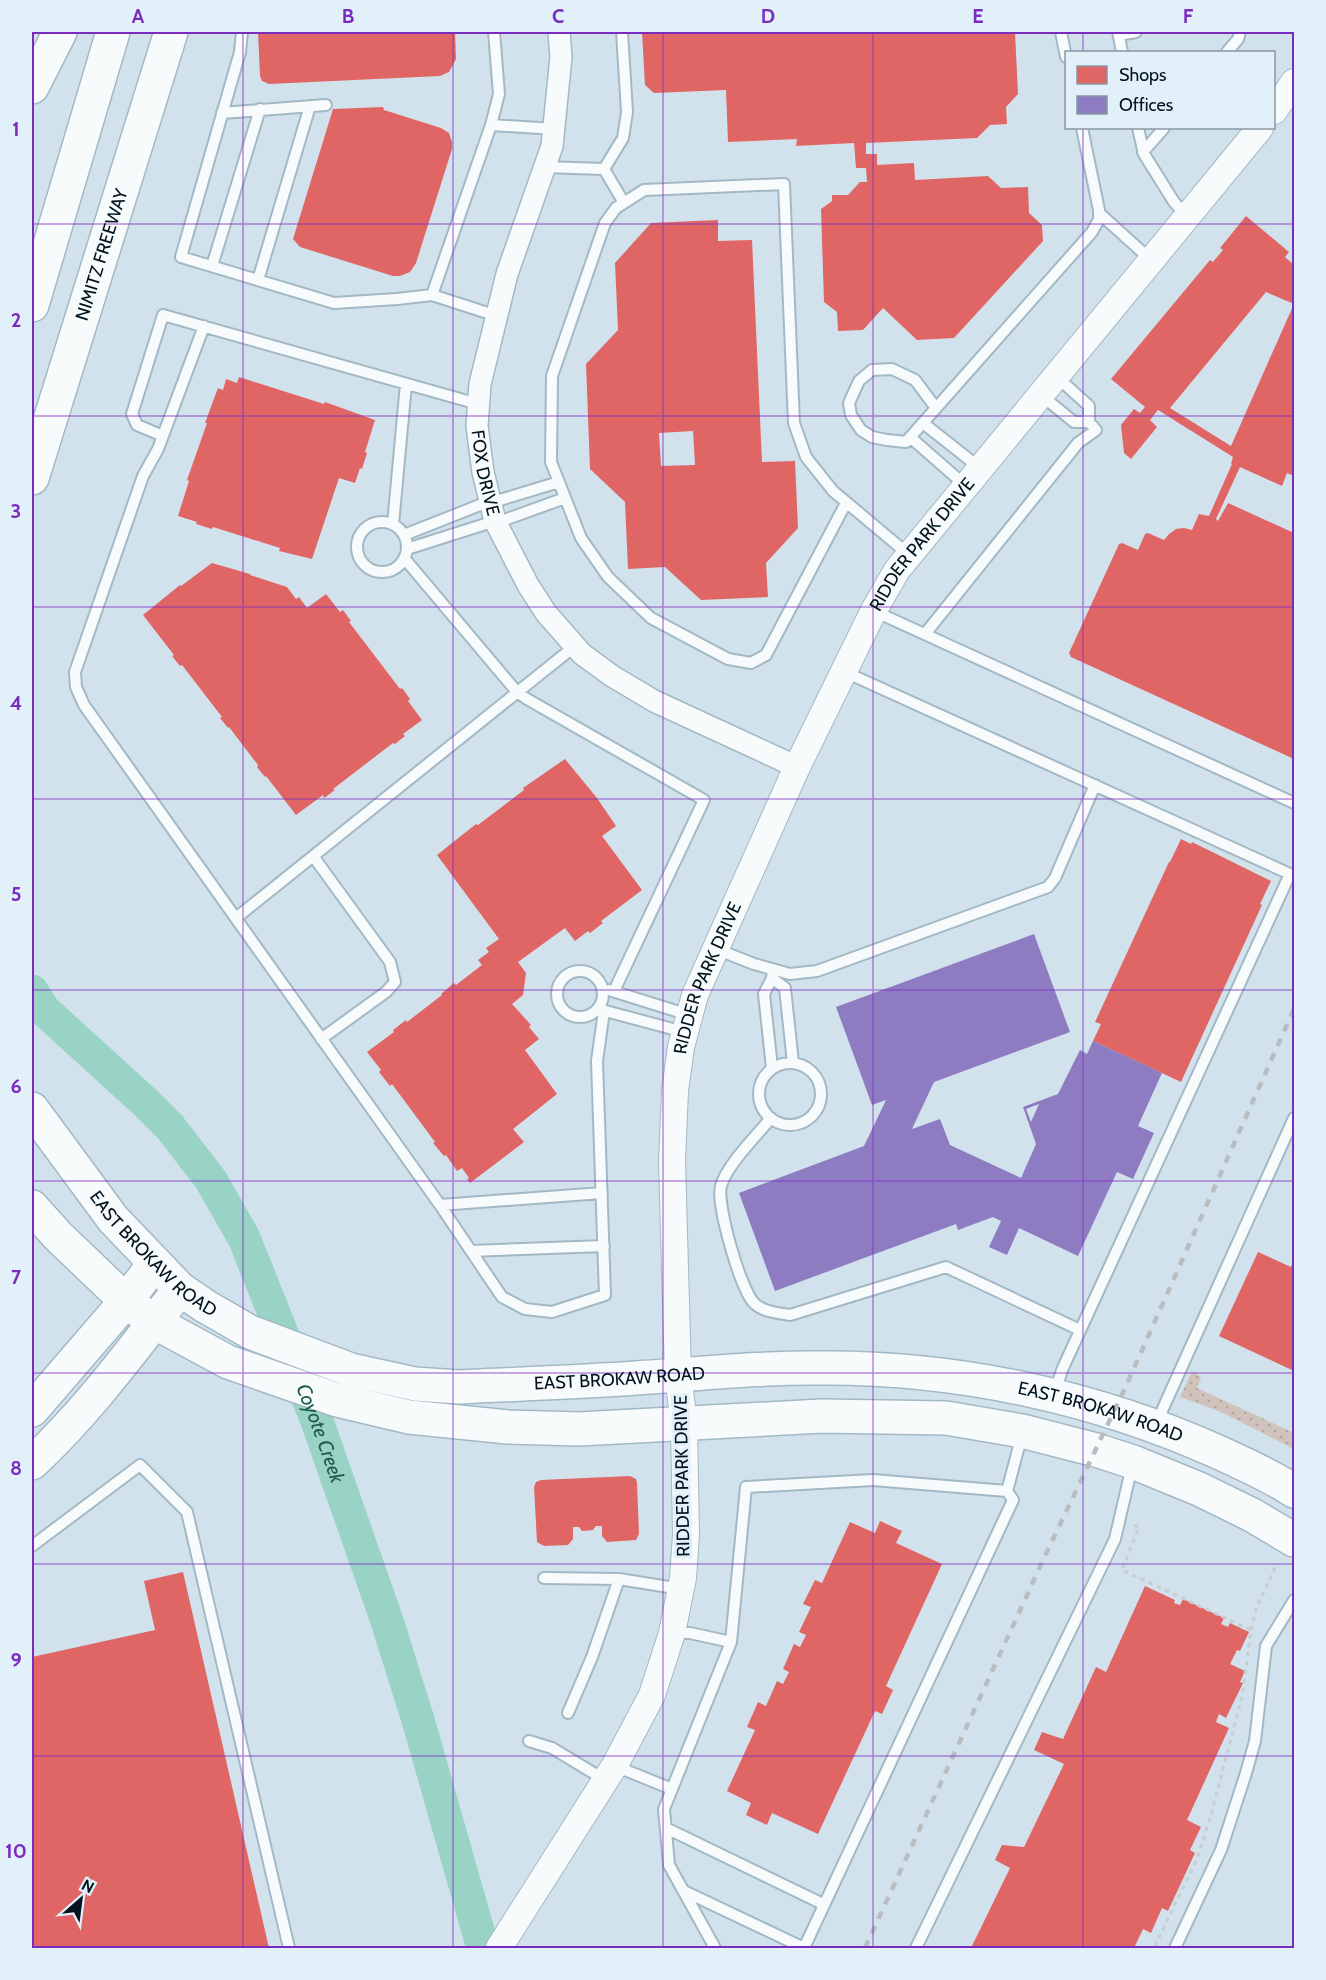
<svg xmlns="http://www.w3.org/2000/svg" width="1326" height="1980" font-family="Cabin,sans-serif">
  <defs>
    <pattern id="grass-dots" width="8" height="8" patternUnits="userSpaceOnUse" patternTransform="scale(1.5)"><rect width="8" height="8" fill="#d0c3bc"/><path d="M2 2h.1M6 6h.1" fill="none" stroke="#b1a7a1" stroke-width="1.8" stroke-linecap="round"/></pattern>
  </defs>
  <rect width="100%" height="100%" fill="#d2e2ec"/>
  <path fill="url(#grass-dots)" d="M1195 1372 1201 1378 1197 1388 1294 1433V1449L1219 1411 1180 1397 1190 1375Z"/>
  <path fill="#e06666" fill-rule="evenodd" d="M258 32H455L456 59 449 72 440 76 269 84 262 81 260 76Z
    M642 32H1015L1018 94 1006 107 1007 124 990 125 977 138 866 143V154H877V165L914 163 915 180 988 176 1001 188 1028 187 1029 213 1042 225 1043 241 954 338 917 340 883 308 863 330 838 331 837 312 824 302 821 209 832 201V195H848L860 182H867L866 168H856L854 143 796 146 797 139 728 142 726 90 654 93 645 85Z
    M383 107 384 110 441 128 449 133 452 142V149L416 263 410 272 400 276H393L300 247 293 239 333 109Z
    M1246 216 1289 252 1285 257 1294 265V476L1287 473 1282 486 1240 467 1216 519 1218 521 1228 503 1294 533V759L1071 657 1069 653 1119 544 1122 543 1138 550 1145 534 1148 533 1164 540 1169 534 1176 529 1184 528 1192 530 1199 514 1209 516 1232 464 1231 463 1233 457 1158 410 1150 420 1157 427 1131 459 1124 453 1121 425 1134 409 1140 413 1145 407 1111 379 1210 260 1213 262 1223 250 1220 248ZM1266 292 1294 304 1231 446 1170 408Z
    M718 220V241L752 240 762 462 795 461 798 528 766 563 768 597 701 600 665 567 628 569 625 502 590 469 586 364 618 330 615 263 651 223ZM693 431 695 465 661 466 659 433Z
    M239 377 324 404 325 402 375 420 365 452 367 453 362 469 360 468 355 483 339 478 312 559 279 551 280 548 213 527 212 529 196 524 197 522 178 516 189 481 187 480 207 423H205L218 388 223 390 226 379 237 383Z
    M212 563 250 574V575L287 587 296 599 299 597 307 608 326 594 340 612 343 610 351 621 349 622 400 689 402 688 410 699 408 701 422 720 403 734 405 736 395 744 393 743 333 789 335 790 324 798 323 795 296 815 266 776 265 777 257 767 258 765 229 727 228 728 220 718 222 717 182 665 180 666 172 656 174 655 143 615 180 585 181 586Z
    M565 759 597 798 616 826 602 836 642 890 601 921 603 923 590 933 588 931 575 941 565 928 518 962 526 973 523 995 512 1004 531 1025 529 1027 539 1039 525 1050 557 1094 513 1129 524 1142 470 1183 467 1179 469 1178 462 1168 457 1171 446 1155 444 1156 433 1143 435 1142 392 1084 390 1086 379 1072 381 1070 367 1052 394 1032 393 1030 406 1020 407 1022 442 995 441 994 454 983 456 985 482 965 478 960 489 952 486 948 499 939 437 855 476 824 478 825 524 790 523 788Z
    M1181 839 1191 844 1192 842 1271 881 1260 904 1262 905 1181 1082 1093 1041 1101 1024 1095 1022 1169 862H1170Z
    M1258 1252 1291 1267 1294 1259V1371L1219 1336Z
    M630 1476 636 1479 637 1483 639 1534 636 1540 607 1542 602 1536V1526H596L593 1530 582 1531 579 1527H573V1539L568 1545 544 1546 537 1542 534 1487 536 1482 541 1480Z
    M880 1521 902 1531 896 1543 942 1564 886 1686 893 1690 882 1714 875 1711 818 1834 772 1813 767 1825 746 1815 751 1803 727 1791 755 1730 747 1727 758 1702 766 1706 777 1681 783 1684 789 1672 783 1669 794 1644 800 1647 806 1635 799 1632 811 1607 803 1604 815 1580 822 1583 850 1522 875 1533Z
    M183 1572 269 1948H32V1657L155 1630 144 1581Z
    M1145 1586 1175 1600 1174 1603 1180 1605 1183 1599 1224 1618 1221 1624 1228 1627 1230 1623 1249 1632 1240 1651 1237 1650 1230 1664 1245 1671 1240 1682 1243 1683 1226 1718 1219 1714 1216 1722 1229 1728 1187 1820 1201 1827 1190 1850 1195 1853 1168 1911 1162 1908 1151 1933 1143 1929 1134 1948H971L1010 1868 995 1860 1002 1845 1024 1847 1064 1764 1034 1750 1042 1732 1063 1739 1096 1667 1106 1672Z"/>
  <path fill="#8e7cc3" fill-rule="evenodd" d="M1034 934 1070 1032 934 1082 912 1129 940 1119 950 1145 1021 1178 1036 1144 1023 1107 1058 1094 1080 1050 1087 1054 1093 1041 1162 1073 1138 1126 1154 1133 1133 1179 1117 1172 1078 1256 1019 1228 1007 1255 989 1247 1001 1221 993 1217 958 1230 956 1224 775 1291 739 1193 864 1146 886 1100 872 1105 836 1007ZM1039 1104 1031 1122 1026 1109Z"/>
  <g fill="none" stroke-linecap="round" stroke-linejoin="round">
    <path stroke="#98d3c5" stroke-width="33" id="s1" d="M32 991 44 1010 146 1103 170 1127 211 1180 244 1238 317 1421 387 1621 418 1720 483 1948"/>
    <g stroke="#a2b9c5" stroke-width="14">
      <path id="service" d="M242 32 240 52 181 257 334 303 397 299 432 295 491 125 499 94 494 32
        M1061 32 1066 57
        M1118 32 1122 52
        M1119 35 1136 32
        M1227 52 1238 39 1240 32
        M222 113 326 105
        M491 125 555 129
        M1138 128 1144 154 1174 202 1187 216
        M1143 152 1164 128
        M544 167 604 169
        M604 169 623 138 627 112 622 32
        M604 169 624 203
        M1099 213 1151 260
        M212 266 260 109
        M258 280 310 106
        M432 295 497 316
        M204 326 158 449 143 476 75 672 76 687 84 705 440 1205 502 1297 525 1309 552 1312 605 1295 597 1061 604 1011
        M1057 377 1089 406V422
        M936 408 915 380 892 369 872 370 859 381 849 403 851 415 861 430 872 437 887 440 906 442 1092 232 1099 219V210L1082 128
        M923 423 980 468
        M163 436 137 425 132 414 163 315 478 404
        M910 437 966 486
        M490 503 559 482
        M846 503 766 655 751 663 728 659 651 618 608 577 581 538 551 462 552 376 605 223 616 208 644 190 784 184 794 423 806 457 833 491 908 554
        M357 547a25 25 0 1 1 50 0a25 25 0 1 1-50 0Z
        M496 523 565 498
        M393 524 406 384
        M404 535 490 501
        M407 549 495 521
        M404 558 517 692 527 699 704 800 614 991
        M874 611 1294 803
        M925 634 1078 443 1096 430 1089 422H1074L1041 395
        M845 672 1290 874 1062 1370 1055 1392
        M313 856 390 962 395 982 386 992 321 1039
        M236 918 575 646
        M716 949 754 964 790 974 817 971 1048 887 1055 878 1095 785
        M557 994a23 23 0 1 1 46 0a23 23 0 1 1-46 0Z
        M772 978 785 988 793 1063
        M609 990 689 1015
        M598 1009 684 1032
        M759 1094a31 31 0 1 1 62 0a31 31 0 1 1-62 0Z
        M772 1068 764 994 772 978 773 970
        M771 1118C757 1135 726 1166 721 1186 716 1204 741 1292 755 1304 764 1312 778 1313 790 1315L946 1267 1080 1330
        M440 1205 602 1193
        M471 1251 604 1246
        M1156 1424 1294 1118
        M1007 1491 1022 1435
        M32 1546 140 1465 187 1512 289 1948
        M544 1578 619 1579
        M672 1633H690L731 1642 664 1809 669 1865 715 1948
        M731 1642 746 1487 873 1480 1007 1491 1013 1500 804 1948
        M568 1713 592 1657 619 1579 681 1589
        M529 1741 552 1748 605 1780
        M615 1766 672 1789
        M666 1828 823 1904
        M684 1891 804 1948
        M916 1948 1115 1539 1132 1466
        M1175 1948 1221 1850 1246 1773 1255 1741 1266 1646 1294 1600"/>
    </g>
    <g stroke="#a2b9c5" stroke-width="24">
      <g id="minor">
        <path id="s2" d="M559 32 561 57 552 146 507 274 480 384 477 426 483 472 495 521 528 585 546 613 582 654 612 676 654 701 797 767"/>
      </g>
    </g>
    <g stroke="#a2b9c5" stroke-width="28">
      <g id="tertiary">
        <path d="M1274 111 1294 82"/>
        <path id="s3" d="M499 1948 615 1765 652 1695 672 1633 683 1578 686 1535 684 1424 678 1375 672 1161 675 1091 681 1047 695 995 797 767 874 610 897 570 1260 128"/>
      </g>
    </g>
    <g stroke="#a2b9c5" stroke-width="36">
      <g id="primary">
        <path id="s4" d="M32 1109 113 1219 180 1289 205 1306 250 1332 351 1370 415 1384 459 1387C518 1384 577 1382 636 1378 699 1374 763 1367 826 1368 961 1368 1095 1397 1218 1452 1244 1464 1270 1475 1294 1491"/>
        <path d="M32 1207 58 1236 126 1301 154 1322 228 1362 337 1400 409 1417 508 1427 579 1429 822 1416 946 1418 1022 1431 1096 1450 1133 1462 1199 1489 1252 1515 1294 1540"/>
      </g>
    </g>
    <g stroke="#a2b9c5" stroke-width="36">
      <g id="motorway">
        <path d="M32 87 60 32"/>
        <path d="M32 305 113 32"/>
        <path id="s5" d="M32 478 171 32"/>
        <path d="M32 1410 126 1301 155 1263"/>
        <path d="M32 1463C88 1411 133 1349 180 1289"/>
      </g>
    </g>
    <path stroke="#c8cdd0" stroke-width="3" stroke-dasharray="4.5 4.5" stroke-linecap="butt" d="M1134 1525 1139 1527 1122 1570 1251 1630 1242 1697 1211 1815 1197 1859 1154 1948
      M1251 1630 1256 1609 1277 1563"/>
    <use href="#service" stroke="#f8fbfc" stroke-width="10"/>
    <use href="#minor" stroke="#f8fbfc" stroke-width="21"/>
    <use href="#tertiary" stroke="#f8fbfc" stroke-width="26"/>
    <use href="#primary" stroke="#f8fbfc" stroke-width="33"/>
    <use href="#motorway" stroke="#f8fbfc" stroke-width="33"/>
    <path stroke="#b8bdbf" stroke-width="4.5" stroke-dasharray="8 8" stroke-linecap="butt" d="M865 1948 1044 1558 1126 1386 1294 1009"/>
  </g>
  <path fill="none" stroke="#7b2cbf" stroke-width="1.5" stroke-opacity="0.55" d="M243 32V1948M453 32V1948M663 32V1948M873 32V1948M1083 32V52M1083 128V1948M32 224H1294M32 416H1294M32 607H1294M32 799H1294M32 990H1294M32 1181H1294M32 1373H1294M32 1564H1294M32 1756H1294"/>
  <g text-anchor="middle" stroke-width="6" stroke-linejoin="round" paint-order="stroke">
    <g font-size="18" fill="#00131f" stroke="#e2f0f9">
      <text dy="6" stroke="none"><textPath href="#s5" startOffset="234">NIMITZ FREEWAY</textPath></text>
      <text dy="6" stroke="none"><textPath href="#s2" startOffset="453">FOX DRIVE</textPath></text>
      <text dy="6" stroke="none"><textPath href="#s3" startOffset="1509">RIDDER PARK DRIVE</textPath></text>
      <text dy="6" stroke="none"><textPath href="#s3" startOffset="1023">RIDDER PARK DRIVE</textPath></text>
      <text dy="6" stroke="none"><textPath href="#s4" startOffset="190">EAST BROKAW ROAD</textPath></text>
      <text dy="6" stroke="none"><textPath href="#s4" startOffset="694">EAST BROKAW ROAD</textPath></text>
      <text dy="6" stroke="none"><textPath href="#s4" startOffset="1180">EAST BROKAW ROAD</textPath></text>
      <text transform="translate(682 1476) rotate(-91)" y="6">RIDDER PARK DRIVE</text>
    </g>
    <g font-size="20" font-style="italic" fill="#1c5a4a" stroke="#e2f0f9">
      <text dy="7" stroke="none"><textPath href="#s1" startOffset="538">Coyote Creek</textPath></text>
    </g>
  </g>
  <rect width="1326" height="1980" fill="none" stroke="#e2f0f9" stroke-width="66"/>
  <rect x="1065" y="51" width="210" height="78" fill="#e2f0f9" stroke="#8898a2" stroke-width="1.5"/>
  <rect x="1077" y="66" width="30" height="18" fill="#e06666" stroke="#8898a2" stroke-width="1.5"/>
  <text x="1119" y="81" font-size="18" fill="#00131f">Shops</text>
  <rect x="1077" y="96" width="30" height="18" fill="#8e7cc3" stroke="#8898a2" stroke-width="1.5"/>
  <text x="1119" y="111" font-size="18" fill="#00131f">Offices</text>
  <g transform="translate(81 1899) rotate(28)" stroke="#e2f0f9" stroke-width="4.5" paint-order="stroke">
  <path d="M0-4.5L10 22L0 15L-10 22Z" fill="#00131f"/>
  <text y="-9" font-size="16" font-weight="bold" text-anchor="middle" fill="#00131f">N</text>
  </g>
  <rect x="33" y="33" width="1260" height="1914" fill="none" stroke="#7b2cbf" stroke-width="2"/>
  <g font-size="20" text-anchor="middle" font-weight="bold" fill="#7b2cbf">
    <text x="138" y="23">A</text>
    <text x="348" y="23">B</text>
    <text x="558" y="23">C</text>
    <text x="768" y="23">D</text>
    <text x="978" y="23">E</text>
    <text x="1188" y="23">F</text>
    <text x="16" y="136">1</text>
    <text x="16" y="327">2</text>
    <text x="16" y="518">3</text>
    <text x="16" y="710">4</text>
    <text x="16" y="901">5</text>
    <text x="16" y="1093">6</text>
    <text x="16" y="1284">7</text>
    <text x="16" y="1475">8</text>
    <text x="16" y="1667">9</text>
    <text x="16" y="1858">10</text>
  </g>
</svg>
